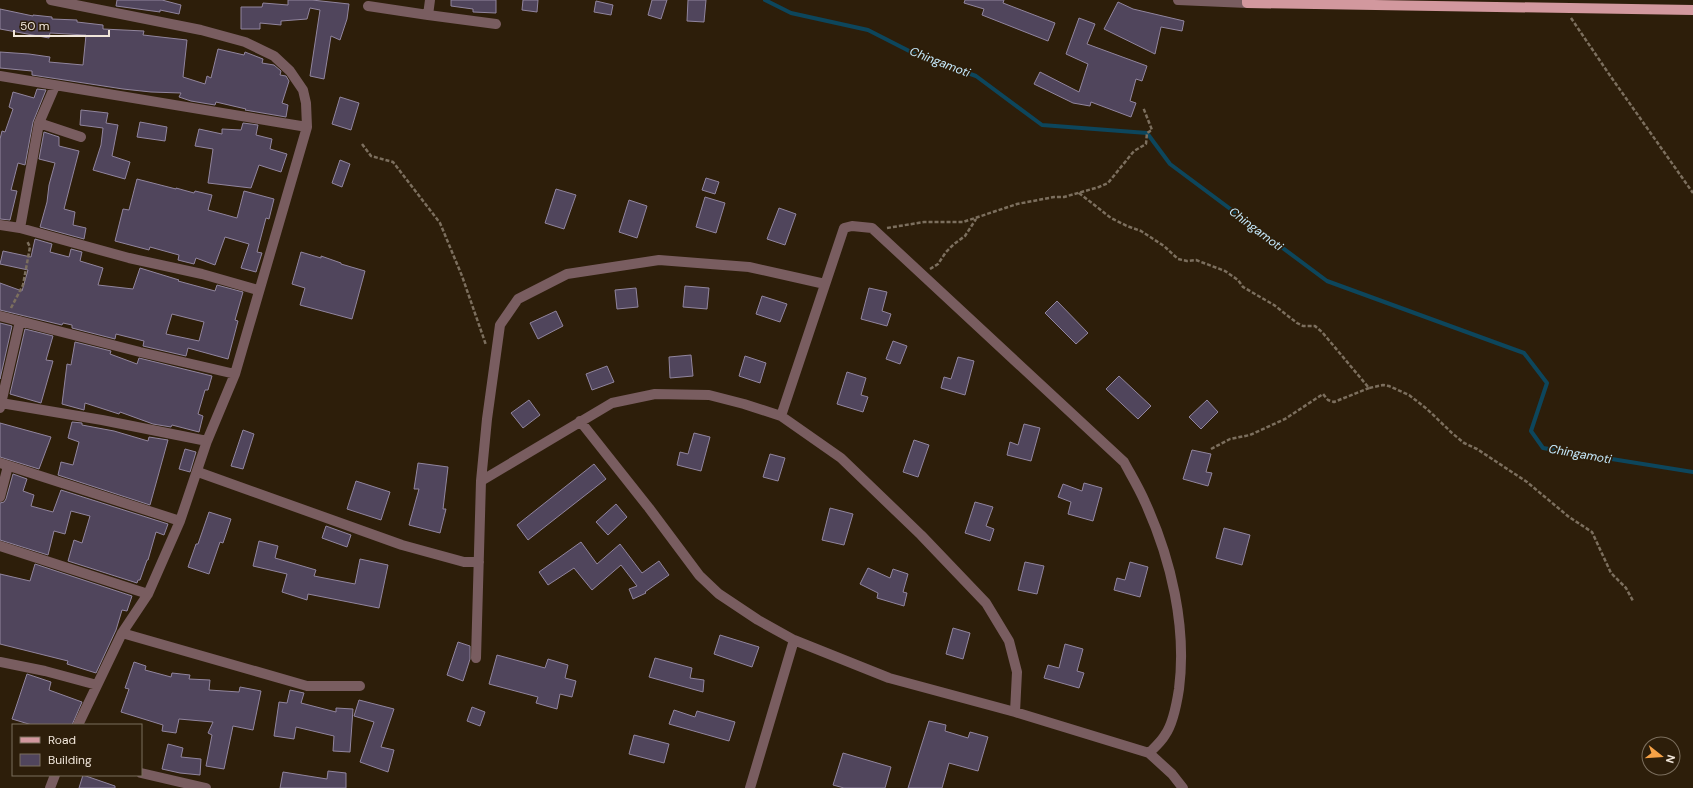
<svg xmlns="http://www.w3.org/2000/svg" width="1693" height="788" font-family="'DM Sans',sans-serif">
  <rect width="100%" height="100%" fill="#2d1e0a"/>
  <g fill="none" stroke-linecap="round" stroke-linejoin="round">
    <path stroke="#0d465c" stroke-width="4" d="M765 0 791 13 868 30 917 55 976 76 1042 125 1147 133 1170 164 1327 281 1524 353 1547 383 1531 431 1543 448 1693 472"/>
  </g>
  <path fill="#50455c" stroke="#91859e" fill-rule="evenodd" d="M117 0H162L181 5 179 14 160 10V12L116 6Z
    M288 0H312L349 4 347 19 340 40 331 36 324 79 310 76 320 10 310 8 307 19 281 21V25L260 23V29H241V7H262L263 3 288 5Z
    M451 0H496V13L473 12V9L451 6Z
    M523 0H538L537 12 522 10Z
    M652 0H667L661 19 648 15Z
    M688 0H706L704 22 687 21Z
    M965 0H1004L1003 3 1055 23 1048 41 982 15 984 9 964 3Z
    M596 1 613 5 611 15 594 12Z
    M1118 2 1133 9 1184 21 1182 31 1161 27 1155 54 1104 29Z
    M0 9 33 16V15L52 17V19L77 20V22L103 25V29L144 31 143 35 187 40 183 77 205 84 207 76 211 78 218 49 244 55 245 52 263 59 262 63 274 65 281 71 280 75 286 76 289 81 282 103 288 105 286 117 245 110 246 109 216 102 215 105 191 101 179 97 181 93 151 92 123 89 32 75V71L0 68V52L29 54 50 57 49 62 83 65 86 35 50 33 49 38 0 29Z
    M1079 18 1095 24 1087 44 1147 66 1142 81 1136 79 1130 101 1136 103 1131 117 1091 102 1090 106 1073 103 1034 84 1040 72 1079 92 1088 64 1066 54Z
    M37 89 46 90 33 122 25 165 18 163 11 190 17 191 10 220 0 219V139L2 131 5 132 13 109 9 107 13 92 34 98Z
    M340 97 359 103 351 130 332 124Z
    M81 110 108 113 106 123 118 125 112 156 130 162 125 179 93 170 101 145 103 128 80 125Z
    M140 122 167 127 165 141 137 137Z
    M243 123 258 125 256 135 272 139 270 149 287 154 281 172 259 165 251 188 208 183 213 149 195 146 199 129 222 134V129L241 130Z
    M44 132 59 137V146L79 151 64 209 75 212 73 225 86 228 84 239 40 227 47 202 49 185 55 163 39 159Z
    M340 160 350 164 342 187 332 183Z
    M706 178 719 182 715 194 702 190Z
    M137 179 176 189V188L194 193 195 191 212 195 208 210 237 218 244 191 274 199 269 219 266 218 257 252 262 253 256 272 241 268 249 244 225 237 215 265 196 258 194 264 178 260 179 255 150 247 149 250 115 241 123 209 129 210Z
    M556 189 576 195 564 229 545 223Z
    M705 197 725 203 716 233 696 227Z
    M629 200 647 206 637 238 619 232Z
    M779 208 796 214 785 245 767 239Z
    M35 239 52 244 50 252 69 257 71 249 82 252 80 261 103 268 98 285 133 289 140 268 179 280 178 281 215 291 217 285 243 292 235 320 238 321 228 359 188 348 186 356 143 346 144 341 116 334 115 339 72 328V325L63 323 62 325 0 310V283L22 291 28 270 0 264 3 251 31 257ZM172 314 204 322 199 341 166 334Z
    M301 252 321 258V256L341 263V264L365 271 352 319 300 305 305 288 292 284Z
    M685 286 709 288 707 309 683 307Z
    M636 288 638 307 617 309 615 290Z
    M869 288 887 292 882 311 891 314 887 326 861 319Z
    M762 296 787 304 780 322 756 314Z
    M1057 301 1088 333 1076 344 1045 313Z
    M556 311 563 326 538 339 530 323Z
    M0 323 12 326 0 379Z
    M25 329 53 336 46 360 53 361 41 403 10 394Z
    M893 341 907 346 900 364 886 359Z
    M75 342 111 351 110 354 137 364 139 358 212 376 208 390H205L198 414 203 416 199 432 172 425 171 427 153 424 120 412 119 414 85 403 84 410 62 404 67 364 71 365Z
    M691 355 693 376 670 378 669 357Z
    M745 356 766 363 760 383 739 376Z
    M958 357 974 361 965 395 941 388 944 377 951 379Z
    M607 366 614 382 592 390 586 374Z
    M847 372 866 378 861 395 868 397 863 412 837 404Z
    M1119 376 1151 406 1138 419 1106 389Z
    M529 400 540 415 523 428 511 413Z
    M1207 400 1218 412 1201 429 1189 417Z
    M72 422 82 423V425L114 431 148 441 149 437 168 440 150 505 58 475 61 462 73 465 79 442 68 438Z
    M0 423 51 437 39 469 0 457Z
    M1024 424 1040 428 1031 461 1007 455 1010 442 1018 445Z
    M243 430 254 434 243 469 231 466Z
    M694 433 710 437 701 471 677 465 680 452 688 454Z
    M914 440 929 445 918 477 903 472Z
    M185 449 196 452 190 472 179 469Z
    M1192 450 1211 454 1206 472 1212 473 1208 486 1183 479Z
    M770 454 785 458 778 481 763 477Z
    M418 463 448 467 443 509H446L440 533 409 525 419 489H414Z
    M594 464 606 479 528 540 517 525Z
    M13 474 27 479 23 491 34 495 31 506 53 512 61 490 168 524 164 535 156 532 148 560H147L140 580H138L137 583 68 561 74 540 82 543 90 516 71 511 65 534 54 531 48 555 0 540V503L4 502 6 499Z
    M356 481 390 492 381 520 347 509Z
    M1084 483 1102 488 1093 521 1068 514 1071 502 1058 497 1063 484 1082 491Z
    M975 502 993 507 986 526 994 529 990 541 965 533Z
    M616 504 627 517 608 535 596 522Z
    M830 508 853 514 844 545 822 540Z
    M209 512 231 519 223 543 220 542 209 574 188 567 196 544H198Z
    M326 526 351 535 347 547 322 538Z
    M1224 528 1250 535 1242 565 1216 558Z
    M259 541 278 546 275 558 316 570 314 576 355 584 360 559 388 565 379 608 308 594 307 600 282 592 287 574 253 566Z
    M581 542 597 564 620 544 642 573 659 561 669 575 645 592 646 593 633 599 629 589 637 586 621 565 592 590 574 568 548 585 539 572Z
    M1025 562 1044 566 1037 594 1018 590Z
    M1130 562 1148 567 1140 597 1114 590 1117 578 1125 580Z
    M35 564 132 596 127 611 122 610 116 630 96 673 67 664 68 661 0 644V574L30 581Z
    M868 568 890 578 893 569 908 574 903 592 907 593 904 606 877 598 878 593 860 584Z
    M953 628 970 633 963 659 946 654Z
    M720 635 759 647 752 667 714 654Z
    M458 642 470 646V659L463 681 447 675Z
    M1065 644 1083 649 1077 671 1084 673 1079 688 1044 678 1048 665 1059 668Z
    M497 655 545 668 548 659 568 665 565 678 576 681 572 697 560 694 557 709 536 703 538 697 489 684Z
    M655 658 692 668 690 678 704 680 703 692 649 677Z
    M134 662 146 666 145 670 171 677 172 673 190 675 189 679 210 680 209 690 239 692 240 687 261 691 253 730 233 726 224 769 206 766 212 735 208 733 213 722 179 719 176 733 162 731 163 725 121 712 129 689 125 688Z
    M27 674 51 682 49 690 82 702 72 725H32L12 719Z
    M290 690 304 693 301 703 336 712V708L353 709 350 752 333 751 334 736 296 727 294 739 274 736 279 702 287 703Z
    M359 700 394 709 381 747 394 750 388 772 360 762 374 722 354 716Z
    M472 707 485 712 480 726 467 721Z
    M674 710 695 717 697 711 735 722 729 741 669 724Z
    M929 721 946 725 945 731 968 738 970 732 988 737 978 771 949 763 942 788H908Z
    M634 735 669 744 664 763 629 754Z
    M168 744 183 748 181 757 201 759 200 775 180 773 162 769Z
    M843 753 891 767 885 788H844L833 785Z
    M328 771 346 773V788H280L283 772 327 779Z
    M83 775 115 786V788H79Z"/>
  <g fill="none" stroke-linecap="round" stroke-linejoin="round">
    <path stroke="#7c6f5e" stroke-width="2.5" stroke-dasharray="4 2" stroke-linecap="butt" d="M1571 18 1611 77 1693 193
      M362 144 371 156 393 162 440 223 462 276 486 345
      M1079 193 1111 218 1127 226 1141 231 1164 246 1178 259 1187 261 1196 260 1225 271 1238 280 1243 287 1274 305 1297 323 1303 326H1315L1322 332 1369 388 1383 385 1389 386 1409 395 1427 409 1452 433 1464 443 1477 449 1527 482 1569 517 1592 532 1611 573 1626 588 1633 601
      M887 228 924 222H963L1017 204 1054 197H1064L1099 187 1108 183 1134 151 1146 144 1147 133 1152 130 1143 107
      M930 269 938 264 946 252 954 244 965 236 976 219
      M11 308 23 285 30 247 27 241
      M1211 449 1230 439 1250 435 1285 419 1323 394 1328 400 1334 402 1369 388"/>
    <path stroke="#795d60" stroke-width="10" d="M51 0 201 30 245 42 274 56 290 71 303 90 306 103 307 127 235 374 207 441 180 521 148 594 122 633 78 725
      M430 0 428 15 496 24
      M1178 0 1247 3
      M368 6 428 15
      M0 76 307 127
      M39 123 81 137
      M0 225 20 228 129 258 202 274 258 290
      M20 228 39 123 55 86
      M0 316 140 352 235 374
      M1 403 102 420 207 441
      M0 408 20 321
      M781 416 844 228 852 226 872 228 1124 462C1131 475 1139 488 1145 502 1171 559 1187 627 1179 689 1177 702 1173 724 1165 735 1161 742 1154 748 1149 753
      M580 421 649 508 699 575 719 594 758 620 794 640 889 678 1015 712 1149 753 1172 774 1183 788
      M0 463 180 521
      M198 472 402 545 464 562H479
      M481 481 612 403 655 394 709 395 744 404 781 416 841 458 921 535 986 603 1009 641 1017 672 1015 712
      M0 497 8 466
      M0 546 148 594
      M122 633 307 686H360
      M476 658 481 481 487 419 500 325 518 299 567 274 659 260 749 267 825 284
      M0 662 45 671 97 685
      M141 773 206 788
      M50 788 55 775
      M750 788 794 640"/>
    <path stroke="#d2989e" stroke-width="10" d="M1247 0V3L1693 10"/>
  </g>
  <g text-anchor="middle" stroke-width="3.5" stroke-linejoin="round" paint-order="stroke">
    <g font-size="12" font-style="italic" fill="#c6eafd" stroke="#2d1e0a">
      <text transform="translate(940 62) rotate(21)" y="4">Chingamoti</text>
      <text transform="translate(1256 229) rotate(37)" y="4">Chingamoti</text>
      <text transform="translate(1580 454) rotate(10)" y="4">Chingamoti</text>
    </g>
  </g>
  <rect x="12" y="724" width="130" height="52" fill="#2d1e0a" stroke="#7b6e5d"/>
  <rect x="20" y="737" width="20" height="6" fill="#d2989e" stroke="#7b6e5d"/>
  <text x="48" y="744" font-size="12" fill="#f1e6da">Road</text>
  <rect x="20" y="754" width="20" height="12" fill="#50455c" stroke="#7b6e5d"/>
  <text x="48" y="764" font-size="12" fill="#f1e6da">Building</text>
  <g transform="translate(1661 756) rotate(107)"><circle r="19" fill="#2d1e0a" stroke="#7b6e5d"/>
  <path d="M0-3L7 15L0 10L-7 15Z" fill="#f6a247"/>
  <text y="-6" font-size="11" font-weight="bold" text-anchor="middle" fill="#f1e6da">N</text>
  </g>
  <path d="M14 30v6h95v-6" fill="none" stroke="#f1e6da" stroke-width="2"/>
  <text x="20" y="30" font-size="12" fill="#f1e6da" stroke="#2d1e0a" stroke-width="3" paint-order="stroke">50 m</text>
</svg>
